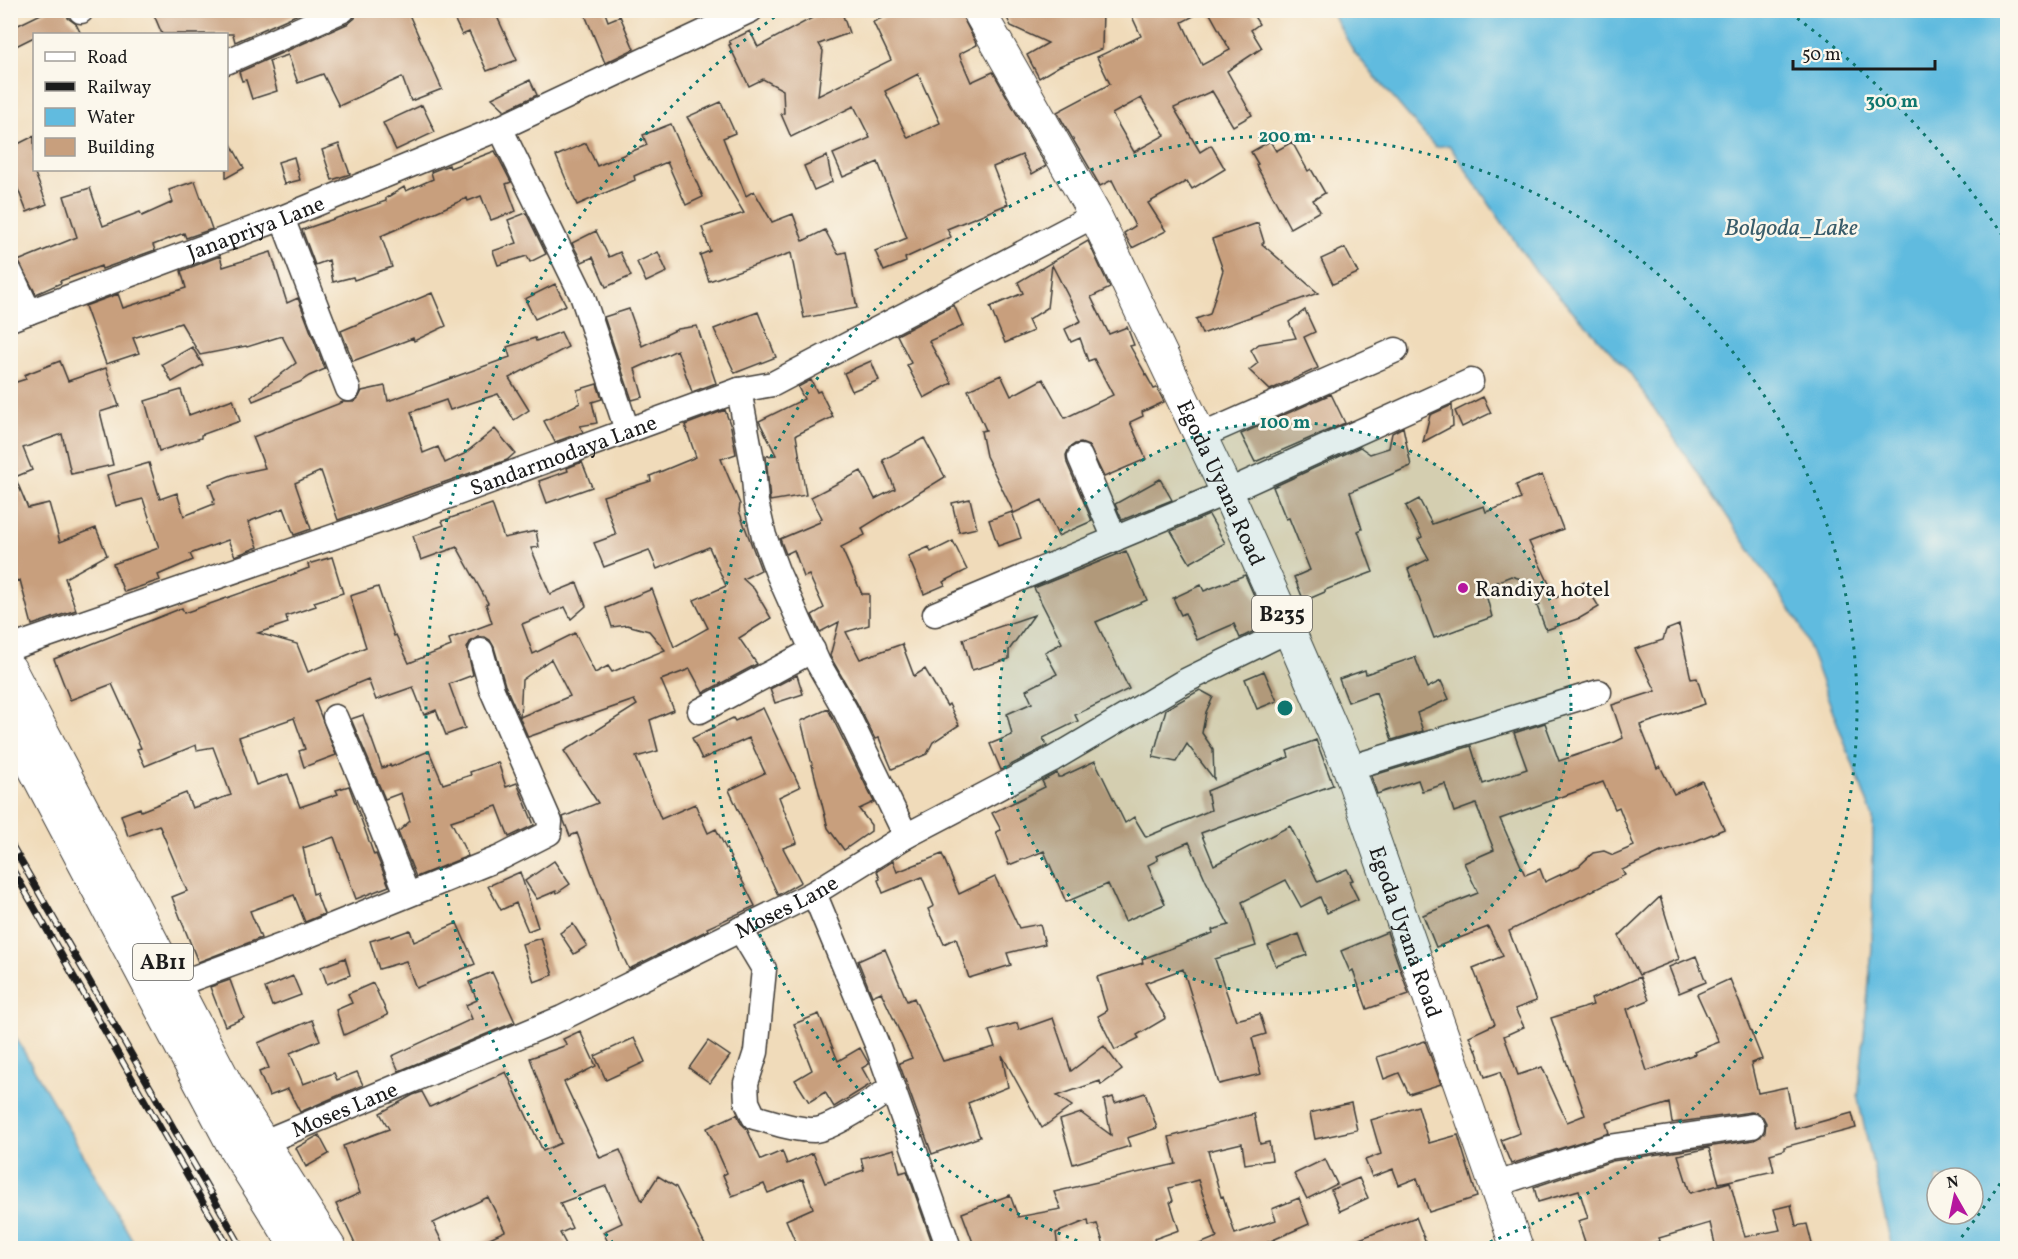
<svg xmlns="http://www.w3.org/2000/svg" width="2018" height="1259" font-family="Vollkorn,serif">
  <rect width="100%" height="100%" fill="#fbf7ec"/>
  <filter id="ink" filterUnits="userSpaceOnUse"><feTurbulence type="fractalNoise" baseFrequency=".0167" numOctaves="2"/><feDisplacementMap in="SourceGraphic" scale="12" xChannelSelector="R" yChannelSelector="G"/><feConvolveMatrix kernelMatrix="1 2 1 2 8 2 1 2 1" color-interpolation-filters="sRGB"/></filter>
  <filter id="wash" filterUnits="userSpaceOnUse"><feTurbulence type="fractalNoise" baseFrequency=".008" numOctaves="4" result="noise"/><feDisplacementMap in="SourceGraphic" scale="24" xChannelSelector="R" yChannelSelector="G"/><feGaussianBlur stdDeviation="1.35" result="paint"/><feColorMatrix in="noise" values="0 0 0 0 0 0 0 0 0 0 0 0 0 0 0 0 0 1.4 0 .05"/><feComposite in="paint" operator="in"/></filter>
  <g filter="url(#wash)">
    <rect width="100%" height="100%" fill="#f0dbba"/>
    <path fill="#61bbdf" stroke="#3e6c7e" stroke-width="1.5" fill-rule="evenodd" d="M1331 11H2007V1248H1892L1858 1099 1872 949 1873 818 1800 624 1630 373 1534 269 1449 145 1435 147 1354 52ZM1937 1178H1973V1214H1937Z
      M11 1029 137 1248H11Z"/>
    <g id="blocks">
      <path fill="#c89f7d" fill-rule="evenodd" d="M49 10H67L68 18 76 24 81 34H34V37L10 49V29Z
        M152 10H307L235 42 233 34H162Z
        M357 10H407L442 89 411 101 402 77 339 106 323 74 298 83 288 55 269 61 277 91 252 99 246 80 242 81 239 72 349 23 355 18Z
        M450 10H494L517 60 487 71 469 32 462 35Z
        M583 10H604L608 21 620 16 634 49 605 63Z
        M813 10H841L849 33 819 44 823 51 818 96 891 60 873 22 899 10H959L977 45 959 54 971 82 993 72 1046 166 1032 174 1022 155 993 167 1008 204 947 229 951 237 905 258 906 262 884 271 875 251 907 238 878 162 843 177 833 154 870 138 854 106 791 137 781 114 784 113 783 90 763 79 749 86 729 45 731 44 729 41 750 31 758 47 816 16ZM918 74 940 123 908 138 885 91Z
        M1003 10H1103L1102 49 1059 66 1039 78 1027 55 1048 43 1011 26Z
        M1129 10H1205L1182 22 1202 65 1230 50 1208 10H1250L1259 24 1251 30 1262 48 1227 71 1252 115 1233 126 1212 91 1174 108 1200 152 1211 145 1225 169 1192 189 1187 181 1148 203 1166 231 1132 248 1124 233 1135 226 1112 180 1100 186 1057 112 1110 84 1097 57 1141 36ZM1141 98 1165 135 1134 152 1112 114Z
        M530 80 537 95 505 110 492 98Z
        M721 102 735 133 723 138 746 196 754 191 772 222 793 214 803 241 825 230 838 254 846 252 857 308 804 318 791 253 709 281 700 255 710 251 702 227 744 213 687 117Z
        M422 105 435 132 396 150 383 123Z
        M671 124 703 197 686 205 667 162 634 176 635 180 577 205 556 156 586 143 597 166 647 145 643 135Z
        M226 135 244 168 226 178Z
        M34 136V171L47 204 27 212 10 169V148Z
        M1270 141 1276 151 1292 142 1308 171 1311 169 1325 193 1313 200 1320 211 1290 228 1256 165 1258 164 1251 152Z
        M339 144 350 174 332 180 322 150Z
        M495 151 511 182 506 184 516 211 491 220 481 196 468 201 467 198 381 236 392 267 354 280 353 277 333 282 329 260 315 265 302 230 386 201V198L404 187 406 191 433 179 431 172 449 165 450 168Z
        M827 156 832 182 814 190 804 166Z
        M294 157 300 180 284 184 278 162Z
        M195 181 212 229 186 238 184 233 153 245 155 250 102 269 101 266 60 281 61 283 36 294 18 261 77 237 64 196 90 188 103 226 140 212 142 216 173 202 169 190Z
        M526 213 546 254 530 262 527 256 498 265 493 251 517 243 508 220Z
        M1258 223 1264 242 1262 244 1318 293 1202 334 1196 319 1210 314 1223 270 1212 239Z
        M596 231 609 257 620 252 631 276 606 287 593 257 582 262 572 243Z
        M1088 241 1110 288 1091 297 1109 334 1127 327 1134 345 1130 346 1154 389 1157 388 1164 402 1142 412 1143 416 1130 422 1146 459 1104 477 1089 446 1081 443 1075 444 1069 448 1066 455 1067 463 1092 521 1058 536 1042 500 1014 513 986 456 981 431 986 430 968 390 1001 375 1011 396 1043 379 1065 418 1113 395 1094 359 1088 361 1080 338 1071 342 1065 329 1081 321 1052 265 1047 308 1028 320 1033 331 1005 343 990 307 1023 293 1018 282Z
        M1345 248 1358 273 1333 284 1321 259Z
        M271 252 287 303 298 298 325 369 309 376 300 382 253 401 251 397 296 363 282 336 247 347 246 346 200 355 181 323 133 338 139 353 106 364 85 306 118 294 123 308 186 288 181 271 220 256 223 267Z
        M658 252 667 272 646 282 637 262Z
        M555 284 566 305 535 319 525 299Z
        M432 293 446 326 414 341 413 338 353 361 341 331Z
        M954 305 963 326 929 341 952 383 924 398 907 365 911 363 897 335Z
        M629 309 642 346 678 329 697 326 716 383 692 392 677 350 635 369 643 397 632 400 604 317Z
        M1305 310 1315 332 1304 337 1318 368 1270 390 1249 370 1258 363 1251 350 1259 344 1296 338 1289 322Z
        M758 312 776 357 735 373 714 329Z
        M561 332 568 347 509 378 529 410 514 420 498 394 450 410 446 400 411 412 423 453 438 447 445 463 464 454 495 429 515 453 507 460 338 520 321 471 295 483 311 529 294 535 284 508 248 522 258 547 235 556 228 540 190 554 193 560 158 575 160 580 124 592 113 564 159 548 143 499 116 506 107 475 149 463 160 499 177 493 184 516 214 504 213 501 215 500 209 484 232 475 265 468 253 437 343 402H354L359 397 362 391 385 386 388 401 510 357 507 347 535 338 536 341Z
        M192 347 203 365 172 382 162 364Z
        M60 361 68 381 106 368 119 406 100 412 113 465 71 474 62 434 23 448 32 470 15 477 28 508 49 503 60 542 96 528 107 555 65 578 76 610 32 625 20 580 17 581 10 568V384L26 379 24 375Z
        M871 361 879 380 852 391 844 373Z
        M811 380 817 392 820 391 833 417 796 435 806 495 770 501 766 456 776 455 759 421 804 399 798 387Z
        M597 384 602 399 592 402 597 423 580 426 583 432 555 442 544 421 580 403 577 390Z
        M181 390 189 415 233 399 240 421 201 435V438L159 451 145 401Z
        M1331 394 1345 423 1255 462 1241 434Z
        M1483 397 1491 413 1462 427 1455 411Z
        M1452 405 1453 426 1423 442 1430 415Z
        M725 410 731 427 736 454 721 459 740 504 739 511 761 570 743 579 754 589 771 618 739 638 757 664 703 693 690 669 661 680 674 710 650 720 658 751 636 757 661 819 695 804 708 833 716 829 755 906 707 928 708 930 629 969 621 952 577 833 570 836 564 821 563 817 598 803 564 751 637 705 634 700 528 737 505 685 494 647 490 640 485 637H478L470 642 467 648 473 675 449 684 465 728 446 735 436 710 424 715 413 687 376 700 368 679 315 701 336 755 304 767 299 751 305 749 294 718 239 737 256 785 288 774 300 807 338 794 336 790 349 786 374 855 376 854 389 886 356 899 334 837 303 848 313 894 316 893 324 914 305 922 294 895 250 911 261 938 198 962 172 897 187 891 159 825 128 836 121 815 140 808 141 811 186 793 192 808 231 795 213 747 197 750 196 745 145 766 137 749 141 748 112 684 70 700 54 659 182 608 184 613 278 580 309 568 308 564 332 557 343 593 314 602 316 606 286 616 288 623 258 633 297 644 308 672 366 647 350 596 378 587 394 636 396 635 409 663 451 646 449 639 492 623 486 604 488 603 457 547 421 560 413 536 444 525 442 521 492 504 504 538 536 531 539 547 531 548 550 594 577 583 586 606 571 619 565 607 522 624 533 654 575 633 595 673 608 666 612 672 665 650 649 631 627 625 612 627 606 608 652 589 674 647 708 628 694 600 726 586 709 547 657 569 649 550 604 567 594 543 616 535 603 496 651 481 650 476 696 457 685 425ZM551 659 570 696 520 717 522 680Z
        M1403 427 1411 466 1350 492 1362 529 1358 531 1373 572 1325 590V592L1304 601 1294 577 1310 570 1289 518 1286 519 1273 487 1360 447 1370 454 1389 448 1392 433Z
        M924 438 945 477 862 528 865 535 841 547 862 594H869V625L846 632 860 659 902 644 914 676 925 669 947 706 949 704 959 725 933 742 927 754 892 769 879 738 875 739 857 703 830 656 839 622 820 632 812 615 824 608 809 575 804 577 794 550 786 554 780 539 820 522 819 520 822 518 811 497 861 471 875 499 895 489 883 460Z
        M582 462 592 487 547 503 539 481 568 471 567 468Z
        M1542 475 1563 529 1529 542 1556 598 1584 582 1599 607 1580 618 1546 630 1537 606 1540 605 1528 581 1511 576 1484 587 1492 617 1434 638 1408 569 1429 559 1418 539 1422 537 1406 506 1419 499 1432 524 1484 506 1486 512 1521 499 1516 485Z
        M1160 479 1172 500 1122 520 1115 504Z
        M970 499 977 528 959 532 952 503Z
        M1012 512 1021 538 998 546 989 520Z
        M1209 515 1225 543 1190 563 1171 531Z
        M953 541 967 570 943 582 945 585 924 594 908 556 929 547 931 552Z
        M1126 551 1147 600 1096 622 1129 689 1075 715 1078 721 1043 738 1047 746 1001 770 990 744 1012 735 1007 714 1032 703 1026 690 1057 674 1045 652 1062 643 1034 588Z
        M1245 575 1267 625 1240 638 1234 624 1197 640 1185 613 1181 615 1173 598 1201 585 1204 591Z
        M1034 615 1009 650V659L972 670 963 639Z
        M1679 625 1691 679 1697 678 1705 704 1640 725 1657 768 1660 766 1674 794 1702 781 1724 829 1693 842 1661 853V852L1622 870 1625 875 1509 931 1536 1001 1515 1009 1524 1027 1504 1036 1518 1075 1542 1067 1567 1122 1585 1115 1551 1018 1593 1005 1591 999 1640 977 1649 1000 1627 1009 1647 1071 1695 1054 1694 1052 1719 1042 1697 994 1730 979 1762 1059 1751 1063 1758 1093 1787 1087 1795 1129 1852 1113 1856 1128 1784 1147V1150L1770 1154 1774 1171 1719 1183 1709 1148 1678 1155 1690 1193 1730 1182 1745 1237 1780 1230 1774 1209 1791 1205 1796 1226 1807 1224 1813 1248H1716L1710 1223 1659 1238 1660 1241 1632 1248 1630 1243 1614 1248H1587L1578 1221 1588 1218 1579 1190 1538 1202 1534 1187 1612 1161 1754 1140 1760 1137 1765 1132 1766 1123 1763 1117 1757 1113 1751 1112 1672 1123 1669 1103 1606 1123 1609 1133 1511 1164 1501 1140 1520 1133 1500 1072 1485 1077 1476 1049H1475L1469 1036 1495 1024 1473 968 1503 956 1488 927 1436 947 1423 915 1478 893 1464 863 1494 850 1476 804 1454 812 1445 784 1422 791 1418 780 1377 794 1371 776 1471 746 1483 784 1527 769 1514 733 1545 723 1559 761 1615 742 1623 738 1612 705 1656 691 1635 649 1663 640 1666 630ZM1603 782 1615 809 1619 807 1634 846 1613 855 1604 851 1593 853 1579 866 1545 882 1540 869 1525 875 1500 819Z
        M1415 657 1427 688 1441 681 1449 699 1417 713 1423 731 1392 740 1376 692 1348 702 1339 679 1365 670 1366 674Z
        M1264 671 1277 701 1257 709 1245 679Z
        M797 675 803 694 775 703 770 689Z
        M1200 690 1213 697 1206 712 1202 733 1213 749 1214 779 1187 744 1176 762 1153 757 1166 709Z
        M763 708 800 787 779 797 797 843 783 848 801 882 778 895 729 790 765 773 749 738 702 759 692 738 733 718 735 721Z
        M828 709 874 802 859 809 871 825V831L844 850 828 828 801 721Z
        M363 715 382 768 390 765 391 767 429 751 443 784 471 775 470 772 498 762 506 787 517 783 534 825 509 837 497 806 451 821 468 856 416 877 398 832 410 821 401 793 385 799 351 719Z
        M1316 740 1333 785 1201 833 1214 865 1290 826 1318 882 1347 869 1353 880 1349 881 1358 899 1327 913 1320 897 1301 907 1286 880 1242 902 1256 946 1215 959 1236 1020 1260 1014 1266 1034 1252 1038 1261 1074 1219 1084 1183 969 1145 983 1166 1018 1137 1035 1139 1038 1115 1050 1098 1016 1107 1011 1097 977 1143 963 1142 959 1213 933 1212 930 1229 925 1206 881 1189 842 1156 856 1158 860 1148 865 1165 904 1125 921 1108 884 1066 902 1044 851 1009 865 996 832 1001 830 992 813 1045 787 1042 781 1057 773 1058 777H1061L1095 761 1125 823 1134 817 1146 837 1211 810 1207 791 1289 757 1287 751Z
        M942 854 959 894 995 877 1019 928 1040 924 1045 944 1007 953 1011 965 969 978 956 938 944 944 928 909 934 906 922 877 883 893 878 880 880 879 877 871 893 861 897 872Z
        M554 861 570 884 557 893 556 891 537 899 525 881Z
        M520 872 538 927 528 931 516 903 501 910 488 886Z
        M1660 897 1679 959 1639 975 1619 936Z
        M457 923 475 964 416 988 406 961 379 969 370 941 390 935 391 937 410 930 414 942Z
        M573 924 587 946 574 954 560 933Z
        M1387 932 1409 994 1367 1009 1353 970 1350 972 1341 951Z
        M1299 934 1307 955 1276 966 1268 946Z
        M541 938 553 975 534 982 522 944Z
        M885 949 907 1001 914 998 943 1061 995 1047 989 1031 1017 1023 1019 1030 1053 1018 1071 1071 1104 1046 1122 1070 1101 1085 1100 1081 1057 1096 1072 1106 1042 1128 1002 1055 1008 1087 968 1103 980 1137 932 1154 899 1063 912 1058 881 992 872 996 858 961Z
        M1696 956 1706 982 1679 993 1669 967Z
        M345 958 350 975 327 984 321 967Z
        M492 972 515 1022 399 1071 392 1056 472 1019 466 1005 477 1000 469 982Z
        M293 976 301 995 272 1006 265 988Z
        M230 980 244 1018 225 1026 210 987Z
        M373 983 388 1015 344 1035 336 1010 352 1003 348 994Z
        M819 1014 838 1061 860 1048 869 1064 862 1068 871 1084 834 1107 825 1092 809 1102 795 1080 812 1070 794 1024Z
        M312 1020 320 1040 290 1053 303 1084 334 1073 337 1080 357 1072 363 1085 300 1112 288 1089 269 1096 259 1072 269 1068 258 1043Z
        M580 1031 596 1066 564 1082 600 1158 620 1150 642 1201 658 1176 676 1187 707 1248H611L603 1232 622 1223 606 1186 560 1203 572 1228 560 1233 568 1248H468L505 1231 488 1197 433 1223 445 1248H357L336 1204 360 1193 343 1146 389 1129 380 1113 413 1095 422 1092 430 1107 506 1072 543 1151 561 1143 530 1058 567 1045 563 1039Z
        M634 1038 645 1062 606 1080 595 1056Z
        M708 1041 730 1056 710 1083 689 1068Z
        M1425 1041 1441 1084 1409 1094 1399 1073 1384 1079 1377 1057Z
        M1145 1093 1157 1128 1127 1138 1130 1146 1073 1164 1060 1120 1081 1113 1111 1135 1104 1100 1113 1097 1115 1103Z
        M1351 1103 1357 1130 1315 1139 1310 1113Z
        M1418 1106 1429 1143 1458 1135 1477 1197 1429 1212 1417 1178 1399 1185 1393 1169 1372 1177 1365 1160 1381 1154 1371 1120Z
        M737 1114 741 1123 747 1129 761 1160 782 1151 787 1164 813 1153 825 1183 864 1170 861 1158 894 1149 900 1173 907 1171 934 1248H798L786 1220 813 1208 803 1179 768 1193 764 1184 732 1196 723 1175 727 1173 707 1128Z
        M1254 1114 1260 1144 1269 1142 1272 1160 1245 1164 1242 1143 1208 1151 1221 1197 1223 1196 1235 1234 1276 1220 1272 1209 1299 1198 1309 1224 1255 1248H1190L1217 1237 1198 1180 1169 1188 1173 1201 1170 1202 1179 1230 1154 1239 1157 1248H1105L1097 1224 1089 1226 1088 1220 1056 1233 1058 1248H975L962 1213 1010 1195 1018 1217 1061 1209 1054 1192 1176 1164 1169 1137Z
        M319 1135 329 1154 306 1167 296 1148Z
        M1325 1159 1337 1184 1307 1199 1294 1174Z
        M1359 1178 1368 1198 1340 1211 1331 1190Z
        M1416 1217 1428 1248H1339V1247Z"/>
    </g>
  </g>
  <g filter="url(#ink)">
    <use href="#blocks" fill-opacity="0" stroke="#3c3934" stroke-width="1.5"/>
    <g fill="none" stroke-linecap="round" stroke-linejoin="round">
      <g stroke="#3c3934" stroke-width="27">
        <g id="minor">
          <path d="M81 10V11"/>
          <path d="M226 62 343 10"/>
          <path d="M500 128 582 295 627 430"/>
          <path d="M282 218 348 389"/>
          <path d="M10 272 29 312"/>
          <path id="s1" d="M10 319 282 218 500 128 751 10"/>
          <path d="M739 390 753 466 756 502 764 536 777 571 818 663 845 710 906 836"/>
          <path d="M1201 436 1396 350"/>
          <path d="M1080 457 1115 539"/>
          <path d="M935 614 1227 492 1471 381"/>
          <path id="s2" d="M10 648 411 510 739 390 773 384 1095 215"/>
          <path d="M700 711 813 650"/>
          <path d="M335 717 371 802 407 894"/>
          <path d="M1349 768 1599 692"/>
          <path d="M814 893 878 1047 949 1248"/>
          <path d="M740 929 764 969 756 1052 746 1083 747 1102 754 1117C773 1122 794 1130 814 1130 830 1130 878 1098 892 1087"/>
          <path d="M175 985 292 942 502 857 549 833 550 822 492 690 481 651"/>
          <path id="s3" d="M264 1142 562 1018 814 893 906 836 1053 759 1183 682 1289 630"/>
          <path d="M1494 1185 1609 1147 1752 1126"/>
        </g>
      </g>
      <g stroke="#3c3934" stroke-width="34">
        <g id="major">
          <path id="s4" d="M978 10 1095 215 1227 492 1289 630 1349 768 1517 1248"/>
          <path d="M10 669 229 1089 330 1248"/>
          <path d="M10 723 235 1149 297 1248"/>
        </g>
      </g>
      <use href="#minor" stroke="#fff" stroke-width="24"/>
      <use href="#major" stroke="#fff" stroke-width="32"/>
      <g stroke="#1c1c1c" stroke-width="7">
        <path id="rail" d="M10 842 242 1248
          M10 865 229 1248"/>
      </g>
      <use href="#rail" stroke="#fbf7ec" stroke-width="4.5" stroke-dasharray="14" stroke-linecap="butt"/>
    </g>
  </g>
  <circle cx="1285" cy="708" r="286" fill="#0f766e" fill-opacity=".12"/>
  <g fill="none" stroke="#0f766e" stroke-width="3" stroke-dasharray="3 6">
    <circle cx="1285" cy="708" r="286"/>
    <path d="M1094 1247A572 572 0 1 1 1476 1247"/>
    <path d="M2005 1176A859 859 0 0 1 1957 1243M613 1243A859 859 0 0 1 780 13M1790 13A859 859 0 0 1 2005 240"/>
  </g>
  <circle fill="#b5179e" stroke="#fbf7ec" stroke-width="2" cx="1463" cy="588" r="6"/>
  <g text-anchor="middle" stroke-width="5" stroke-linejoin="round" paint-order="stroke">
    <g fill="#fbf7ec" stroke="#5f5e5a" stroke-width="1.5">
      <rect x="1252" y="596" width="60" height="36" rx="4.5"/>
      <rect x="133" y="944" width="60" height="36" rx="4.5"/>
    </g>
    <g font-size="21" font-weight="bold" fill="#1c1c1c">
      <text x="1282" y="621">B235</text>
      <text x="163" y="969">AB11</text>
    </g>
    <g font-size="22" fill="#1c1c1c" stroke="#fbf7ec">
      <text dy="8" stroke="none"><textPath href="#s1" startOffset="262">Janapriya Lane</textPath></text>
      <text dy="8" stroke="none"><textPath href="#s2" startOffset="586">Sandarmodaya Lane</textPath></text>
      <text dy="8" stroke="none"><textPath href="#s4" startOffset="532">Egoda Uyana Road</textPath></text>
      <text dy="8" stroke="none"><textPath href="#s3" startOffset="573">Moses Lane</textPath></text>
      <text dy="8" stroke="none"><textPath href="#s4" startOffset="1018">Egoda Uyana Road</textPath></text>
      <text dy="8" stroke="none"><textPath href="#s3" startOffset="87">Moses Lane</textPath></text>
    </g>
    <g font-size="22" fill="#1c1c1c" stroke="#fbf7ec" text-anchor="start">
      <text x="1475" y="596">Randiya hotel</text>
    </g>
    <g font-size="24" font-style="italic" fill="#385c6a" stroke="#fbf7ec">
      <text x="1791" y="235">Bolgoda_Lake</text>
    </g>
  </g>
  <circle cx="1285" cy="708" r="9" fill="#0f766e" stroke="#fbf7ec" stroke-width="3"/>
  <g font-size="18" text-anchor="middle" font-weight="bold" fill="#0f766e" stroke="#fbf7ec" stroke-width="5" stroke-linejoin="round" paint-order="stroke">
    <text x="1892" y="107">300 m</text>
    <text x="1285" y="142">200 m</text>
    <text x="1285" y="428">100 m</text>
  </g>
  <rect width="2018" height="1259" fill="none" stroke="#fbf7ec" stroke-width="36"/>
  <rect x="33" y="33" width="195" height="138" fill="#fbf7ec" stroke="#a29f99" stroke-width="1.5"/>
  <rect x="45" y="52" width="30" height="9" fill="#ffffff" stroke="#a29f99" stroke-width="1.5"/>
  <text x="87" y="63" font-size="18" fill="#1c1c1c">Road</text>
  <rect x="45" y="82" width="30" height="9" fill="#1c1c1c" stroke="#a29f99" stroke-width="1.5"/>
  <text x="87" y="93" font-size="18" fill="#1c1c1c">Railway</text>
  <rect x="45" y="108" width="30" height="18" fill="#61bbdf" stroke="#a29f99" stroke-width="1.5"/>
  <text x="87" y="123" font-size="18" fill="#1c1c1c">Water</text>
  <rect x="45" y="138" width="30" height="18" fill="#c89f7d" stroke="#a29f99" stroke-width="1.5"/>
  <text x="87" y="153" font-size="18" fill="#1c1c1c">Building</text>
  <g transform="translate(1955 1196) rotate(351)"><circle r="28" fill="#fbf7ec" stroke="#a29f99" stroke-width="1.5"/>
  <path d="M0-4.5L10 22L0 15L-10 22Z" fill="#b5179e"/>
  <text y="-9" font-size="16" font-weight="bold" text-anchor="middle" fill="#1c1c1c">N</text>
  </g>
  <path d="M1793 60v9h142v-9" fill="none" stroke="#1c1c1c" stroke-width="3"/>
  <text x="1802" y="60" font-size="18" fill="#1c1c1c" stroke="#fbf7ec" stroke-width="4.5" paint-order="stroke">50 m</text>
</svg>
